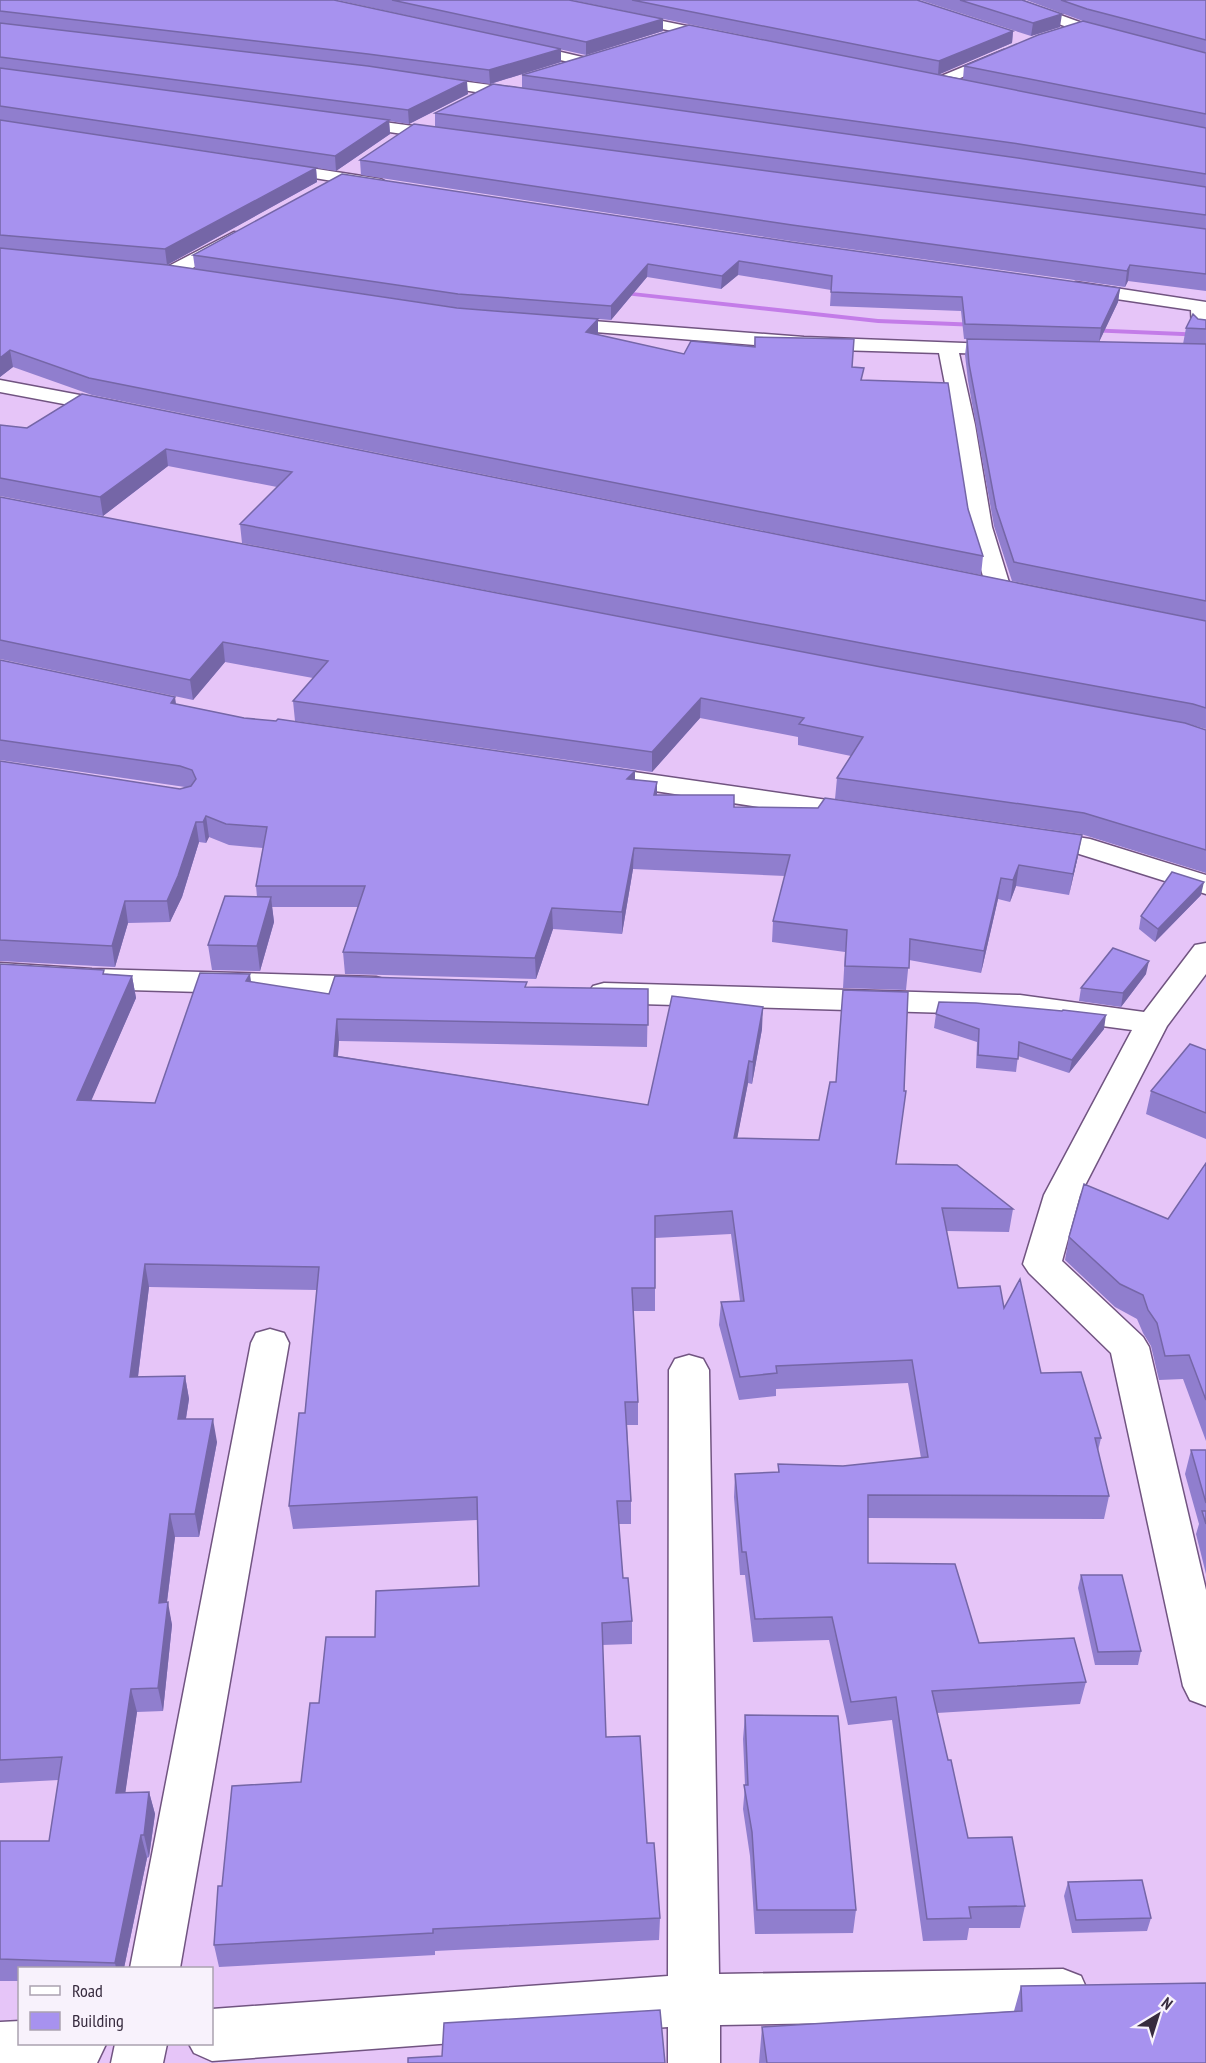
<svg xmlns="http://www.w3.org/2000/svg" width="1206" height="2063" font-family="'PT Sans Narrow',sans-serif">
  <rect width="100%" height="100%" fill="#e6c5f8"/>
  <g fill="none" stroke-linecap="round" stroke-linejoin="round">
    <path fill="#c37ce8" fill-rule="evenodd" d="M613 290 878 319 979 323 983 325 979 327 878 323 616 294H613Z
      M1085 328 1206 333V337L1088 332 1084 330Z"/>
    <g stroke="#715481" stroke-width="3">
      <path id="minor" d="M533 0H560L721 33 728 37 721 41 540 4Z
        M1000 0H1019L1085 24 1119 33 1121 36 1114 40 1075 30 1002 3Z
        M518 42 591 59 593 62 586 66 513 49 511 46 513 43Z
        M1004 50 1009 51 1011 54 1009 57 944 85H934L932 82 934 79Z
        M422 76 528 90 536 95 528 100 417 83 415 80 417 77Z
        M347 117 450 131 458 136 450 141 342 125 339 122 342 119Z
        M272 162 381 179 389 184 381 189 266 170 264 167Z
        M234 232 240 233 243 237 240 241 177 277H163L161 273 163 269Z
        M1076 282 1206 302V335L1195 333 1192 329 1191 310 1069 292 1067 288 1069 284Z
        M553 318 804 337 1017 345 1020 349 1017 353 1010 355 959 353 975 425 992 527 1011 589 1008 594 999 596 990 594 987 589 968 527 953 425 939 353 804 349 546 328 543 324 546 320Z
        M0 380 117 402 124 404 128 408 124 412 117 414 0 392Z
        M613 769 862 805 872 808 876 814 872 820 862 823 603 783 599 777 603 771Z
        M1034 830 1090 839 1206 875V894L1076 853 1024 845 1019 839 1024 833Z
        M1206 943V974L1167 1026 1080 1195 1062 1261 1143 1337 1149 1347 1206 1590V1706L1190 1700 1183 1686 1111 1353 1029 1273 1023 1264 1044 1195 1132 1030 1020 1015 604 1003 593 1000 588 993 593 986 604 983 1020 995 1144 1012 1195 945Z
        M0 963 92 969 376 977 387 980 392 987 387 994 376 997 92 989 0 983Z
        M270 1329 284 1333 289 1343 180 1968H130L251 1343 256 1333Z
        M689 1355 703 1359 709 1370 719 1974 1063 1969 1081 1976 1089 1994 1081 2012 1063 2019 720 2025V2063H668V2027L212 2061 194 2053 189 2044H212V2009L668 1976 669 1370 675 1359Z
        M20 2021V2044H106L97 2063H0V2022Z
        M115 2044H167L163 2063H111Z"/>
    </g>
    <use href="#minor" fill="#fff" fill-rule="evenodd"/>
  </g>
  <path fill="#907ece" d="M0 0 561 62 490 84 438 76 468 94 409 124 389 121 390 134 336 171 0 120Z
    M337 0H569L663 31 586 55Z
    M571 0H917L1013 31 1012 43 938 74 963 79 964 66 1083 21 1026 0H1206V291L1128 281 1125 287 791 241 361 175 360 160 582 147 435 127V113L522 88V75L844 56Z
    M920 0H1022L1060 27 1031 36Z
    M0 120 316 168 317 182 167 265 114 260 457 308 598 319V335L684 354 754 347 755 337 852 367 968 509 983 556 981 575 92 395 13 367 0 377Z
    M791 242 1120 288 1118 302 1099 342 1183 344 1186 328 1198 319 1206 320V621L1012 581 994 526 968 381 965 355 967 339H964L961 311 830 306 831 290 738 275 721 289 647 277 611 320 458 308 195 269 193 255Z
    M82 394 1206 621V729L1185 723 1206 730V873L1081 834 835 799 837 778 851 756 798 745V737L700 718 652 772 295 721 293 701 313 678 225 662 193 700 0 659V497L881 667 1183 723 880 667 242 543 240 524 277 487 168 466 103 516 0 496V425L27 428Z
    M0 660 176 704 244 718 635 771V780L657 795 734 807 1078 856 1069 895 1016 886 1010 902 998 899 981 973 909 960 906 990 843 988 845 952 772 942 773 921 785 876 633 869 622 934 553 929 536 979 345 974 343 952 358 907H272L274 922 260 971 212 970 208 945 257 897 256 886 263 848 229 845 209 837 206 843 199 842 182 897 170 922 128 923 115 967 0 961V761L180 789 185 787 0 760Z
    M1201 895 1155 942 1139 929 1141 916Z
    M0 964 132 976 136 998 91 1100 155 1103 251 982 329 994 527 987 648 989 647 1047 339 1041 338 1056 648 1105 762 1029 752 1084 748 1083 737 1138 896 1164 1013 1209 1009 1232 946 1231 958 1288 1004 1308 1041 1373 1101 1438 1098 1451 1109 1496 1104 1519 868 1518V1563L979 1643 1086 1682 1080 1704 937 1713 948 1760 968 1838 1025 1906 1020 1928H969L967 1940 923 1941 892 1720 848 1725 829 1640 753 1642 745 1575H740L734 1497 735 1474 778 1472V1464L843 1466 921 1458 908 1383 776 1389V1396L739 1400 719 1325 721 1302 740 1301 731 1234 655 1238V1311H633L638 1402V1425H627L631 1501V1524H619L623 1578 632 1621V1644L602 1645 606 1737 647 1843 660 1918 659 1940 435 1951V1955L219 1967 214 1945 222 1886 301 1782 319 1703 375 1637 479 1586 477 1520 293 1529 289 1506 305 1413 317 1290 149 1287 138 1377 185 1376 189 1399 186 1419 217 1442 199 1537H175L167 1602 172 1625 163 1711 137 1712 125 1793 149 1792 155 1814 149 1857 147 1858 124 1968H20V1981H0V1841H49L59 1780 0 1783Z
    M1146 974 1121 1007 1079 1001 1081 988Z
    M936 1014 1104 1029 1069 1073 1018 1056 1016 1072 976 1068 977 1042 934 1028Z
    M1206 1050V1139L1146 1114 1151 1091Z
    M1206 1163V1441L1183 1379 1159 1380 1151 1346 1143 1333 1137 1319 1115 1307 1065 1260 1069 1237 1168 1219Z
    M1191 1450H1206V1574L1196 1534 1199 1524 1185 1474Z
    M1081 1575 1141 1651 1138 1665H1095L1078 1588Z
    M745 1715 856 1910 853 1933 755 1934 750 1856 743 1809 745 1785 743 1739Z
    M1068 1882 1151 1918 1147 1931 1072 1933 1064 1896Z
    M1021 1986 1206 2063H759L762 2027 1014 2011Z"/>
  <path fill="#7566a7" d="M1062 14 1060 27 1031 36 1033 23Z
    M663 19V31L586 55V42Z
    M1013 31 1012 43 938 75 939 61Z
    M561 49V62L490 84 489 70Z
    M467 81 468 94 409 124 408 110Z
    M389 120 390 134 336 171 335 156Z
    M316 168 317 182 167 265 165 249Z
    M739 261 738 275 721 289 722 276Z
    M648 264 647 277 611 320V306Z
    M1130 265 1128 281 1125 287 1127 271Z
    M1120 288 1118 302 1099 342 1101 328Z
    M598 319V335L586 332Z
    M10 350 13 367 0 377V358Z
    M166 449 168 466 103 516 100 497Z
    M223 642 225 662 193 700 190 680Z
    M175 697 178 717 171 703Z
    M701 698 700 718 652 772V752Z
    M635 771V791L627 779Z
    M657 782V803L654 795Z
    M206 816 209 837 206 843 203 822Z
    M196 822 199 842 182 897 170 922 167 901Z
    M1082 835 1078 856 1069 895 1073 874Z
    M634 848 633 869 622 934V912Z
    M1019 865 1016 886 1010 902 1013 880Z
    M1001 878 998 899 981 973 984 951Z
    M1204 882 1201 895 1155 942 1158 929Z
    M271 897 274 922 260 971 257 946Z
    M125 901 128 923 115 967 112 946Z
    M552 908 553 929 536 979 535 958Z
    M1149 961 1146 974 1121 1007 1123 993Z
    M250 974 253 996 246 981Z
    M132 976 136 998 82 1122 77 1100Z
    M763 1007 762 1029 752 1084 753 1062Z
    M1106 1015 1104 1029 1069 1073 1072 1060Z
    M337 1019 339 1041 336 1078 334 1056Z
    M749 1061 748 1083 733 1160 734 1138Z
    M145 1264 149 1287 135 1400 130 1377Z
    M185 1376 189 1399 182 1442 178 1419Z
    M213 1419 217 1442 199 1537 195 1514Z
    M170 1514 175 1537 164 1625 159 1603Z
    M168 1602 172 1625 163 1711 158 1688Z
    M131 1689 137 1712 122 1816 116 1793Z
    M149 1792 155 1814 149 1857 144 1835Z
    M141 1835 147 1858 124 1968H116L115 1963Z"/>
  <path fill="#a792ef" stroke="#7566a7" stroke-width="1.5" d="M0 0H334L561 49 489 70 368 54 0 11Z
    M392 0H569L663 19 586 42Z
    M632 0H917L1013 31 939 61Z
    M960 0H1022L1062 14 1033 23Z
    M1061 0H1206V40L1087 9Z
    M1083 21 1206 53V114L964 66 1038 35Z
    M0 23 368 66 467 81 408 110 0 57Z
    M689 25 1206 128V174L1019 144 522 75Z
    M0 68 389 120 335 156 0 106Z
    M493 84 1018 158 1206 187V215L435 113Z
    M0 120 316 168 165 249 0 235Z
    M414 124 1206 229V274L1130 265 1127 271 792 225 360 160Z
    M342 174 791 242 1120 288 1101 328 965 324 962 297 831 292 832 276 739 261 722 276 648 264 611 306 458 294 193 255Z
    M0 248 168 265 457 308 598 319 586 332 684 354 691 341 755 347V337L854 339 852 367 864 368 861 380 948 383 968 509 983 556 89 378 10 350 0 358Z
    M1193 314 1198 319 1206 320V329L1186 328Z
    M967 339 1206 344V601L1014 562 996 508 969 364Z
    M82 394 1206 621V708L1193 704 882 647 240 524 292 472 166 449 100 497 0 478V425L27 428Z
    M0 497 881 667 1185 723 1206 730V850L1084 813 837 778 863 737 799 724 804 718 701 698 652 752 293 701 328 661 223 642 190 680 0 640Z
    M0 660 175 697 171 703 244 718 276 721 278 719 635 771 627 779 657 782 654 795H734V807L818 808 825 798 1082 835 1073 874 1019 865 1013 880 1001 878 984 951 910 939 909 968 845 966 847 930 773 921 790 855 634 848 622 912 552 908 535 958 343 952 365 886H256L267 827 226 824 206 816 203 822H196L178 876 167 901H125L112 946 0 940V761L180 789 191 786 196 779 192 770 180 766 0 740Z
    M1172 872 1204 882 1158 929 1141 916Z
    M225 896 271 897 257 946 208 945Z
    M1113 948 1149 961 1123 993 1081 988Z
    M0 964 104 970 103 974 132 976 77 1100 155 1103 200 973 250 974 246 981 329 994 335 976 527 982 525 987 648 989V1025L337 1019 334 1056 648 1105 672 996 763 1007 753 1062 749 1061 734 1138 819 1140 830 1082H836L843 990 908 992 904 1091H906L896 1164 957 1165 1013 1209 942 1208 958 1288 1000 1286 1004 1308 1020 1279 1041 1373 1081 1372 1101 1438H1095L1109 1496 868 1495V1563L955 1564 979 1643 1074 1638 1086 1682 932 1691 948 1760H951L968 1838 1012 1837 1025 1906 969 1907 971 1918 927 1919 896 1697 851 1702 832 1617 755 1619 746 1552H742L735 1474 779 1472 778 1464 843 1466 928 1457 912 1360 776 1366 777 1373 740 1377 721 1302 744 1301 732 1211 655 1216V1288H632L638 1402H625L631 1501H617L623 1578H628L632 1621 602 1623 606 1737 640 1736 647 1843H654L660 1918 433 1929V1933L214 1945 218 1886H222L232 1786 301 1782 310 1703H319L326 1637H375L376 1591 479 1586 477 1497 289 1506 299 1413H305L319 1267 145 1264 130 1377 185 1376 178 1419H213L195 1514H170L159 1603 168 1602 158 1688 131 1689 116 1793 149 1792 144 1835H141L115 1963 0 1959V1841H49L62 1757 0 1760Z
    M939 1002 976 1003 1062 1011 1063 1010 1106 1015 1072 1060 1019 1042 1018 1059 978 1055 979 1029 936 1014Z
    M1190 1044 1206 1050V1113L1151 1091Z
    M1206 1163V1400L1189 1355 1165 1356 1157 1323 1148 1310 1143 1295 1120 1284 1069 1237 1084 1184 1168 1219Z
    M1191 1450H1206V1503Z
    M1202 1511H1206V1524Z
    M1081 1575H1122L1141 1651 1098 1652Z
    M745 1715 838 1716 856 1910H757L752 1832 744 1785H748Z
    M1142 1880 1151 1918 1076 1920 1068 1882Z
    M1206 1983V2063H767L762 2027 1022 2011 1021 1986Z
    M660 2010 665 2063H408V2058L442 2056 444 2023Z"/>
  <rect x="18" y="1967" width="195" height="78" fill="#f8f2fc" stroke="#aba2b0" stroke-width="1.5"/>
  <rect x="30" y="1986" width="30" height="9" fill="#ffffff" stroke="#aba2b0" stroke-width="1.5"/>
  <text x="72" y="1997" font-size="18" fill="#372b3e">Road</text>
  <rect x="30" y="2012" width="30" height="18" fill="#a792ef" stroke="#aba2b0" stroke-width="1.5"/>
  <text x="72" y="2027" font-size="18" fill="#372b3e">Building</text>
  <g transform="translate(1158 2015) rotate(38)" stroke="#f8f2fc" stroke-width="4.5" paint-order="stroke">
  <path d="M0-4.5L10 22L0 15L-10 22Z" fill="#372b3e"/>
  <text y="-9" font-size="16" font-weight="bold" text-anchor="middle" fill="#372b3e">N</text>
  </g>
</svg>
